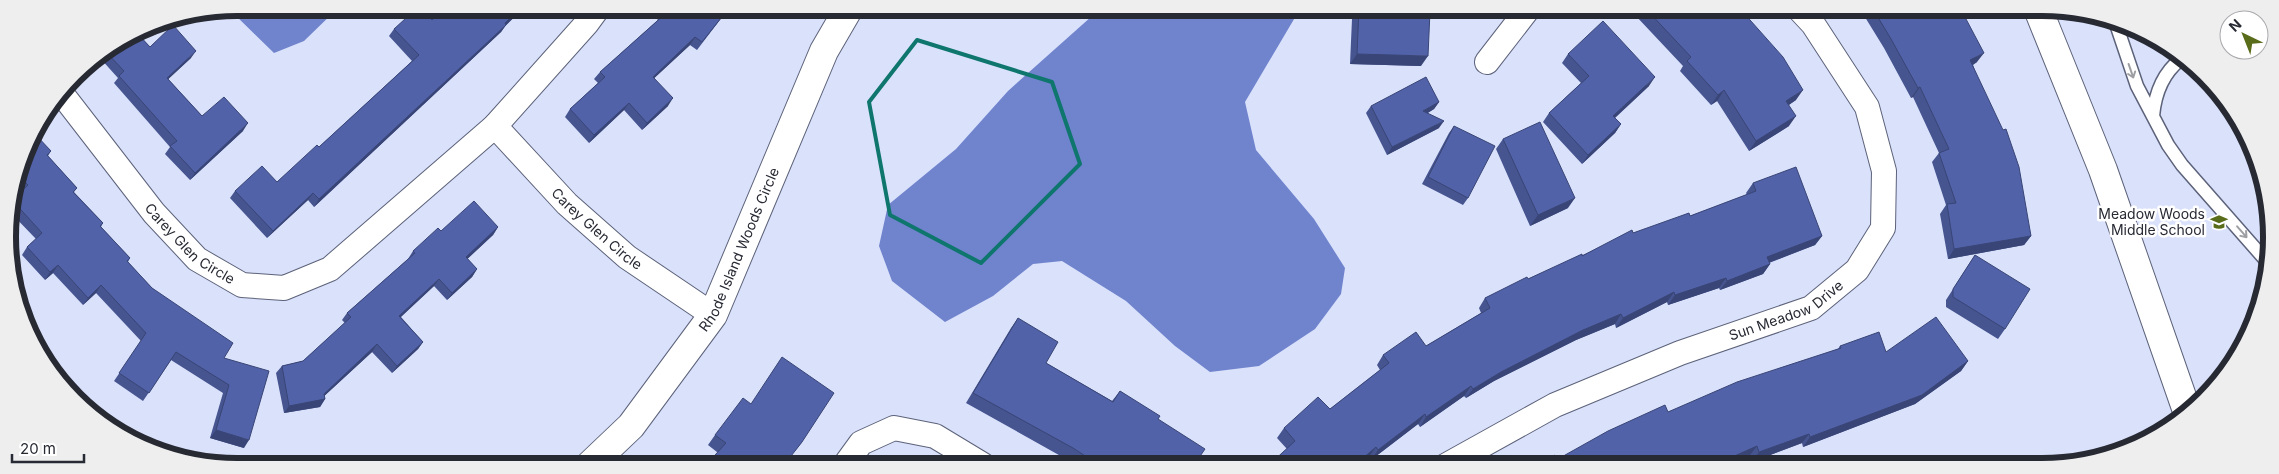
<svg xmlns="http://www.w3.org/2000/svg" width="2279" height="474" font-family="Inter,sans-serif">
  <rect width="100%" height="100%" fill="#d9e1fb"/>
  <path fill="#7083cd" d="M237 8H338L304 41 274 53 229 9Z
    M1101 8 1300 9 1245 102 1256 150 1314 219 1345 268 1341 294 1315 329 1259 366 1210 372 1175 346 1126 301 1062 261 1033 264 993 296 945 322 892 281 879 246 888 205 956 149 1008 91Z"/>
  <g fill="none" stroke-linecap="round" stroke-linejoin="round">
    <g stroke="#5c6279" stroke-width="15">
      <path id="service" d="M2116 24 2137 86 2168 145 2182 165 2269 264
        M2153 116C2155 94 2163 73 2181 59"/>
    </g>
    <g stroke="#5c6279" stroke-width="26">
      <g id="minor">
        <path d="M1487 62 1528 9"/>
        <path id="s1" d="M62 94 154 213 197 259 242 285 284 288 330 269 495 126 587 23 598 8"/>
        <path id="s2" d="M495 126 567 204 627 257 713 315"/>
        <path d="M845 465 861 443 894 428 935 436 983 465"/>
        <path id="s3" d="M1445 466 1555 405 1680 353 1811 308 1857 270 1883 228 1884 171 1867 107 1813 24 1799 9"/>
      </g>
    </g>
    <g stroke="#5c6279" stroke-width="30">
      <g id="tertiary">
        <path d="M2038 9 2103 170 2187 411"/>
        <path id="s4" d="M590 465 631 426 713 315 824 51 849 8"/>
      </g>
    </g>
    <use href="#service" stroke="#fff" stroke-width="12"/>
    <use href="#minor" stroke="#fff" stroke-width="24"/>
    <use href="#tertiary" stroke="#fff" stroke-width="28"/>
  </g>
  <path fill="#465490" d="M524 8 506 25 501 32 314 207 308 200 267 238 230 198 235 191 277 182 319 147 412 61 389 36 394 29 432 20Z
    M663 8H729L697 50 690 45 654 78 668 106 642 130 624 110 589 143 565 117 570 109 598 83 594 79 600 72 658 20 656 18Z
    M1359 9 1421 66 1350 64 1352 19Z
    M1452 9H1459L1455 12Z
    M1640 9H1728L1796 100 1789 105V126L1749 151 1717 101 1711 105 1680 71 1683 66 1635 15Z
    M1860 9H1960L1977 62 1973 65 2031 236 2024 245 1948 259 1940 214 1946 205 1932 162 1939 153 1913 97 1911 98 1884 48Z
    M137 33 150 47 191 58 168 79 202 116 243 131 190 180 165 154 170 147 114 83 118 78 100 58Z
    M1568 54 1649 86 1615 118 1621 124 1615 133 1582 164 1543 122 1549 113 1581 83 1562 63Z
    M1439 102 1434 109 1428 113 1439 128 1387 155 1366 113 1371 106Z
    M1454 126 1468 198 1463 205 1422 184 1449 133Z
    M1503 139 1568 208 1530 226 1496 149Z
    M25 149 51 151 48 156 77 188 74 192 103 223 101 227 130 258 128 262 152 288 224 358 244 448 210 438 223 393 171 360 143 401 114 381 141 341 96 293 83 305 53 273 45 280 22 255 27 247 36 239 10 212 13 199 21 192 16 187Z
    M1753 183 1822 236 1815 245 1769 263 1770 264 1763 274 1720 290 1719 288 1668 305 1667 302 1616 328 1615 324 1576 340 1494 381 1466 398 1464 396 1420 427 1418 424 1371 460 1369 457 1287 449 1277 438 1284 428 1330 409 1380 370 1377 365 1383 355 1426 346 1481 313 1479 308 1485 298 1633 233 1690 216 1747 195 1746 193Z
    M498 227 493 235 467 259 477 269 472 277 447 300 434 286 401 317 423 342 418 349 392 373 372 352 324 396 325 399 320 407 284 413 276 373 282 366 303 361 345 323 342 320 347 313 408 259 413 251 441 231Z
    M1975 255 2005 329 1998 339 1946 307V300Z
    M1018 318 1046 363 1112 401 1120 391 1158 419 1194 465H1076L1066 459 966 403 1011 328Z
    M1840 346 1886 352 1968 361 1961 371 1915 404 1803 447 1802 443 1752 462 1750 455 1727 466H1540L1558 459 1668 412 1838 349Z
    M715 435 802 442 794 452H717L708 445Z"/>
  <path fill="#394576" d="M521 8H524L500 31 505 23Z
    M506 25 501 32 314 207 319 199Z
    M695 37 690 45 648 84 653 77Z
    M196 51 191 58 162 85 167 78Z
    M1984 53 1977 62 1964 70 1970 60Z
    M1357 54 1428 56 1421 66 1350 64Z
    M1655 77 1649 86 1607 125 1613 116Z
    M1920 87 1913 97 1911 98 1918 88Z
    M1724 90 1717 101 1711 105 1718 95Z
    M1803 90 1796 100 1779 111 1786 101Z
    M673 98 668 106 642 130 647 123Z
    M1439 102 1434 109 1418 118 1423 111Z
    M629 103 624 110 589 143 594 135Z
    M1796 116 1789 126 1749 151 1756 141Z
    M1444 121 1439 128 1387 155 1392 147Z
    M248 123 243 131 190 180 195 173Z
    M1621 124 1615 133 1582 164 1588 155Z
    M313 193 308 200 267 238 273 231Z
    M1575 198 1568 208 1530 226 1538 215Z
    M498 227 493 235 461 265 466 257Z
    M1822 236 1815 245 1760 266 1767 257Z
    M2031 236 2024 245 1948 259 1954 249Z
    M1770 264 1763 274 1720 290 1727 281Z
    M58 265 53 273 45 280 50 272Z
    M477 269 472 277 447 300 452 293Z
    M1726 278 1719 288 1668 305 1675 295Z
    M439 279 434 286 394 323 399 316Z
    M101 285 96 293 83 305 88 298Z
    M1674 292 1667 302 1616 328 1623 318Z
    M1621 314 1615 324 1576 340 1494 381 1466 398 1473 389 1501 372 1583 330Z
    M423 342 418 349 392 373 397 366Z
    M377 344 372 352 320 400 325 399 320 407 284 413 289 406 324 394Z
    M1968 361 1961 371 1915 404 1803 447 1810 437Z
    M1471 386 1464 396 1420 427 1426 417Z
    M1425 414 1418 424 1371 460 1378 450Z
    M216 430 249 440 244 448 210 438Z
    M1809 434 1802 443 1752 462 1759 452Z
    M1757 446 1750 455 1727 466H1712Z
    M1376 447 1369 457 1359 465H1355Z"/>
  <path fill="#5162a8" stroke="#394576" d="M417 8H421L432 20 445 8H521L505 23 506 25 319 199 313 193 273 231 235 191 262 166 277 182 317 145 319 147 419 55 394 29Z
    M663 8H729L702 42 695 37 653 77 673 98 647 123 629 103 594 135 570 109 605 77 600 72 665 14 661 11Z
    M1359 9 1430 11 1428 56 1357 54Z
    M1646 9H1728L1735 17 1742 11 1783 57 1803 90 1786 101 1796 116 1756 141 1724 90 1718 95 1687 61 1691 57Z
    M1873 9H1960L1966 19 1984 53 1970 60 2003 130 2006 129 2019 167 2031 236 1954 249 1947 204 1956 203 1939 153 1949 149 1920 87 1918 88 1891 39Z
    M1603 21 1655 77 1613 116 1621 124 1588 155 1549 113 1589 76 1568 54Z
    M173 25 196 51 167 78 202 116 224 97 248 123 195 173 170 146 177 141 119 76 124 71 107 53 137 33 150 47Z
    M1426 77 1439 102 1423 111 1444 121 1392 147 1371 106Z
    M1540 122 1575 198 1538 215 1503 139Z
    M1454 126 1495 146 1468 198 1428 177Z
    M35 134 51 151 47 155 77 188 73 192 103 223 100 226 130 258 127 261 152 288 233 343 224 358 269 371 249 440 216 430 229 385 176 352 149 393 119 373 146 333 101 285 88 298 58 265 50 272 27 247 42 233 13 201V199L28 185 19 176 25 149Z
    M1796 167 1822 236 1767 257 1770 264 1727 281 1726 278 1675 295 1674 292 1623 318 1621 314 1583 330 1501 372 1473 389 1471 386 1426 417 1425 414 1378 450 1376 447 1355 465H1269L1295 441 1284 428 1318 397 1330 409 1389 363 1383 355 1416 332 1426 346 1490 308 1485 298 1527 277 1528 279 1582 254V256L1632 230 1633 233 1689 213 1690 216 1756 191 1753 183Z
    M474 201 498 227 466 257 477 269 452 293 439 279 399 316 423 342 397 366 377 344 324 394 325 399 289 406 282 366 303 361 351 317 347 313 415 253 413 251 438 228 441 231Z
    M1975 255 2030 289 2005 329 1953 297V289Z
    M1936 317 1968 361 1922 395 1810 437 1809 434 1759 452 1757 446 1712 466H1540L1555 455 1558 459 1608 431 1665 405 1668 412 1737 382 1841 348 1840 346 1879 332 1886 352Z
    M1018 318 1058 342 1046 363 1113 402 1120 391 1160 416 1158 419 1205 449 1194 465H1099L1073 448 973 393Z
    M41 348 80 389 73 395 64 388Z
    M782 357 834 393 802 442 784 465H706L726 443 715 435 743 398 751 404Z"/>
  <defs><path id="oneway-shaft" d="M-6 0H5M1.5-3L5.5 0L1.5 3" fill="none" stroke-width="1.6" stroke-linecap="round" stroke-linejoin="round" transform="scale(1.25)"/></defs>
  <g stroke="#9e9fa3">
    <use href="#oneway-shaft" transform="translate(2131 71) rotate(71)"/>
    <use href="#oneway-shaft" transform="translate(2242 232) rotate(49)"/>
  </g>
  <path fill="none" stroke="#0f766e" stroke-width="4" stroke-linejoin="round" d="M917 40 1052 82 1080 164 981 263 890 215 869 102Z"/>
  <defs>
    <g id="school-bare" transform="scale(1.35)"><path d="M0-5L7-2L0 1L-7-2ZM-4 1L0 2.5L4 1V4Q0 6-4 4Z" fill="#596c1a" stroke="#fff" stroke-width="2.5" paint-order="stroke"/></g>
  </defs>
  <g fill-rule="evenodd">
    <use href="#school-bare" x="2219" y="222"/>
  </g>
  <g text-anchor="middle" stroke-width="5" stroke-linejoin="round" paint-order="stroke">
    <g font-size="14" fill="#272933" stroke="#fff" text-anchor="end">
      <text x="2205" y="219">Meadow Woods<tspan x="2205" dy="16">Middle School</tspan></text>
    </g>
    <g font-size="14" fill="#272933" stroke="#fff">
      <text dy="5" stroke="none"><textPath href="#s2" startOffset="145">Carey Glen Circle</textPath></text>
      <text dy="5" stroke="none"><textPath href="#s1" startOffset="198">Carey Glen Circle</textPath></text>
      <text dy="5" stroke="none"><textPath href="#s4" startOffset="265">Rhode Island Woods Circle</textPath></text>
      <text dy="5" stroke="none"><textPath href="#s3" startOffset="376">Sun Meadow Drive</textPath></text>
    </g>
  </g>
  <path d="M0 0H2279V474H0ZM237 16H2042A221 221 0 0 1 2263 237V237A221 221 0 0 1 2042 458H237A221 221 0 0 1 16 237V237A221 221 0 0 1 237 16Z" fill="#eeeeef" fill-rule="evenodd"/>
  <path fill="none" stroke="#272933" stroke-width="6" d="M237 16H2042A221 221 0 0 1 2263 237V237A221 221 0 0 1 2042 458H237A221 221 0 0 1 16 237V237A221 221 0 0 1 237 16Z"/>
  <g transform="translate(2244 35) rotate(317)"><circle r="24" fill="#ffffff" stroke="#a9a9ad"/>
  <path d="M0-4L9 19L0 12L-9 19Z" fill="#596c1a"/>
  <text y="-8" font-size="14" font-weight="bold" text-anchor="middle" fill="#272933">N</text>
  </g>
  <path d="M12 454v8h72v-8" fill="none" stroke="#272933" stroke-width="2.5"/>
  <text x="20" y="454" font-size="15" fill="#272933" stroke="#ffffff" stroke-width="4" paint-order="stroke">20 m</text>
</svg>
